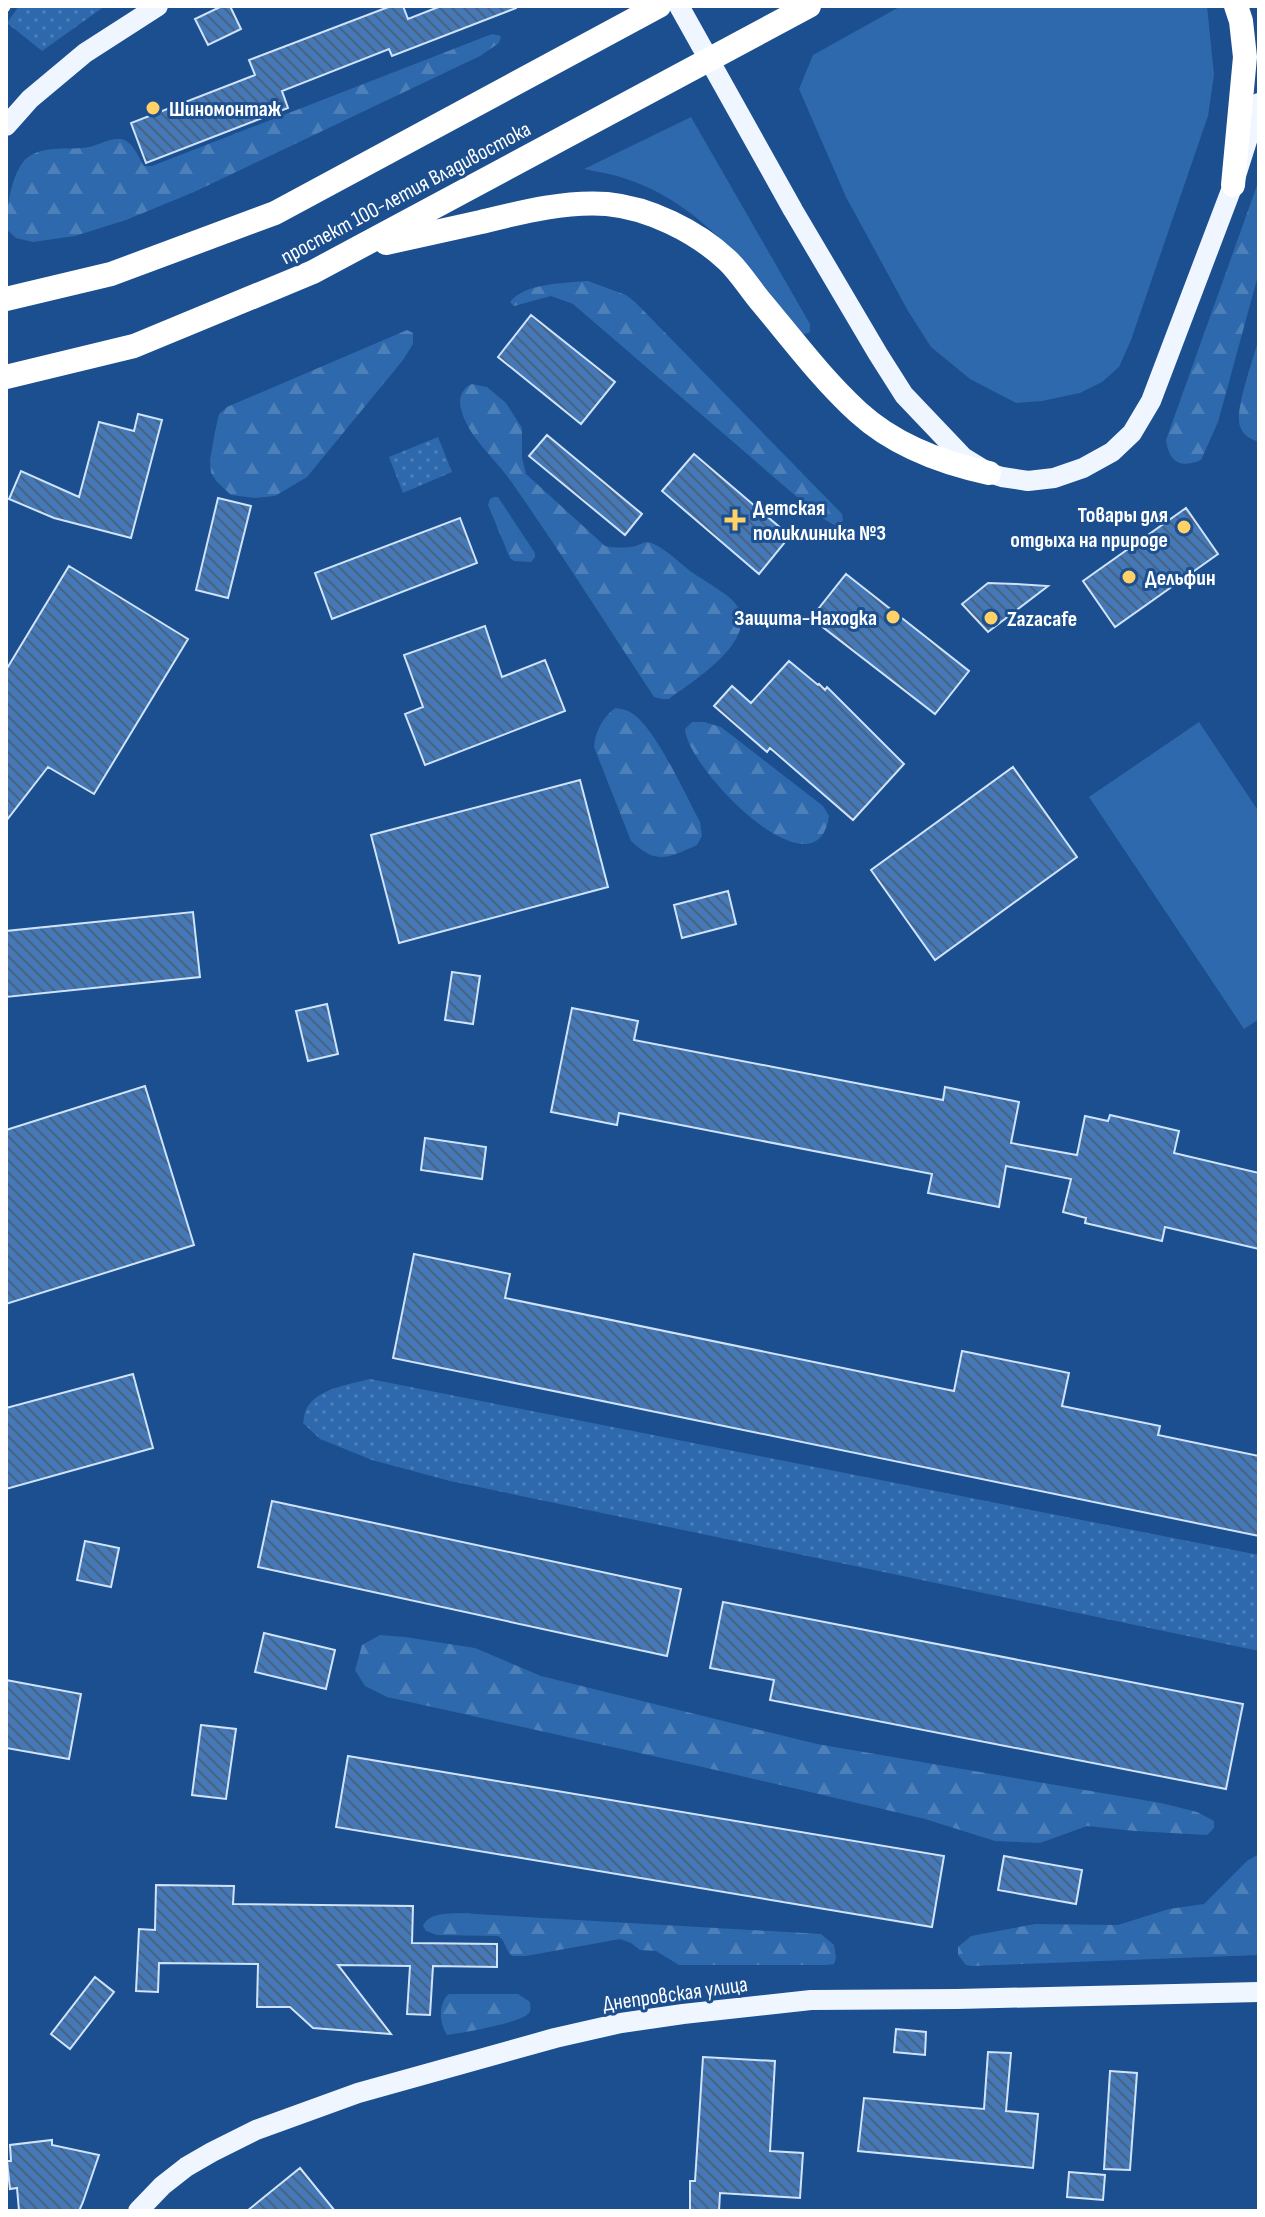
<svg xmlns="http://www.w3.org/2000/svg" width="1265" height="2217" font-family="'Sofia Sans Condensed',sans-serif">
  <defs>
    <pattern id="forest-firs" width="22" height="20" patternUnits="userSpaceOnUse" patternTransform="scale(2)"><rect width="22" height="20" fill="#2e69ad"/><path d="M5 1l3.5 6h-7zM16 11l3.5 6h-7z" fill="#4d80b9"/></pattern>
    <pattern id="park-dots" width="8" height="8" patternUnits="userSpaceOnUse" patternTransform="scale(2)"><rect width="8" height="8" fill="#2e69ad"/><path d="M2 2h.1M6 6h.1" fill="none" stroke="#4d80b9" stroke-width="1.8" stroke-linecap="round"/></pattern>
    <pattern id="building-back-hatch" width="6" height="6" patternUnits="userSpaceOnUse" patternTransform="scale(2)"><rect width="6" height="6" fill="#4478b7"/><path d="M-1 5l2 2M0 0l6 6M5-1l2 2" fill="none" stroke="#486282"/></pattern>
  </defs>
  <rect width="100%" height="100%" fill="#1b4f8f"/>
  <path fill="#2e69ad" d="M901 6H1207L1214 75 1208 116 1131 340 1119 367 1102 382 1080 393 1042 401 1016 403 970 379 931 347 908 311 846 197 799 89 813 55Z
    M691 117 810 324V332L803 335C754 275 704 204 626 179 613 174 598 172 584 169Z
    M1199 722 1259 812V1019L1244 1029 1089 797Z"/>
  <path fill="url(#forest-firs)" d="M492 34 501 36 499 43 480 56 194 192 126 220 75 236 33 242 16 238 6 229C6 210 12 170 27 158 44 144 70 151 89 147 98 145 110 138 120 139 132 140 138 156 144 166H152Z
    M1259 180V272L1218 422 1201 460C1180 469 1169 462 1166 440Z
    M588 281 626 295 635 302 842 514 843 520 840 525H834L819 516 573 304 551 296 514 306 510 302C524 283 566 283 588 281Z
    M407 330 413 333V344L403 360 307 477 275 496 255 498 231 495 217 482 211 473 210 460 215 432 219 414 227 407Z
    M1259 338V442C1251 439 1243 436 1240 426 1234 410 1254 358 1259 338Z
    M472 384 487 387 506 403 522 428V458L526 474 605 546C616 548 625 548 636 546 638 545 645 542 647 542 660 543 683 566 693 573 703 580 728 594 734 602 764 638 693 681 669 699H662L654 697C606 624 560 551 510 480 494 457 468 437 461 409 458 399 462 388 472 384Z
    M494 497H498L535 553V557L531 562 514 561 510 558 488 505 490 499Z
    M615 708C622 709 628 710 633 714 656 729 686 796 700 822L702 836 697 845C668 858 656 865 631 841L594 747C595 732 603 717 615 708Z
    M692 722H704L721 727 823 806 829 816C817 901 687 769 685 729Z
    M380 1635 405 1637 475 1648 541 1676 817 1744 1161 1803 1197 1812 1214 1821V1828L1207 1835 1135 1831 1087 1826 1040 1843 995 1841 925 1819 707 1768 387 1697 365 1686 355 1670 362 1645Z
    M1259 1854V1955L972 1966 966 1965 958 1955V1947L971 1936 1035 1924 1118 1925 1169 1909 1204 1904 1247 1861Z
    M458 1913 821 1934 834 1945 836 1958 834 1964 827 1965H679L656 1951 640 1950 631 1943 620 1939 526 1956H512C505 1950 506 1941 498 1936L437 1935 426 1931 423 1926C429 1913 445 1914 458 1913Z
    M449 1994H518L530 2002C530 2007 532 2010 528 2014 519 2023 461 2033 447 2035 439 2024 438 2003 449 1994Z"/>
  <path fill="url(#park-dots)" d="M19 6H105L42 51 7 23Z
    M438 437 452 472 403 493 389 457Z
    M370 1379 1259 1555V1651L450 1481 372 1460 320 1439 303 1423C304 1418 304 1414 306 1410 315 1389 350 1384 370 1379Z"/>
  <path fill="url(#building-back-hatch)" stroke="#cfe3fa" stroke-width="2" d="M222 6H230L241 29 208 45 195 19Z
    M391 6H403L408 19 441 6H516V8L392 56 389 49 282 91 288 108 146 163 131 123 255 75 249 60Z
    M531 315 615 382 581 424 498 357Z
    M138 414 162 420 131 538 54 518 9 499 21 471 79 497 99 422 134 431Z
    M547 435 642 514 625 535 529 456Z
    M694 454 790 536 759 574 662 491Z
    M218 498 251 506 228 598 196 590Z
    M1186 508 1218 554 1115 627 1083 581Z
    M460 518 477 563 332 619 315 573Z
    M69 566 188 639 94 794 48 767 6 821V670Z
    M846 574 969 671 935 714 811 618Z
    M988 583 1016 584 1048 586 988 632 962 604Z
    M485 626 502 677 545 660 565 711 425 765 405 714 423 707 404 655Z
    M789 661 818 685 819 684 825 690 827 687 904 764 853 820 770 748 767 752 714 706 732 686 751 703Z
    M1013 767 1077 857 935 960 871 870Z
    M580 780 608 887 399 943 371 835Z
    M728 891 736 924 682 938 674 905Z
    M193 912 200 977 6 997V931Z
    M452 972 480 976 473 1024 445 1020Z
    M327 1004 338 1054 308 1061 296 1011Z
    M572 1008 638 1021 634 1040 943 1100 945 1087 1019 1102 1011 1143 1077 1155 1085 1116 1108 1121 1110 1115 1179 1131 1174 1153 1259 1173V1249L1165 1227 1162 1241 1085 1223 1086 1218 1063 1212 1071 1179 1006 1166 999 1207 928 1193 932 1174 619 1113 617 1125 551 1112Z
    M145 1086 194 1245 6 1304V1130Z
    M425 1138 486 1147 482 1179 421 1170Z
    M414 1254 510 1274 505 1298 954 1391 962 1351 1069 1373 1062 1406 1160 1426 1158 1435 1259 1456V1536L393 1358Z
    M133 1374 153 1448 6 1489V1408Z
    M272 1501 681 1589 667 1656 258 1567Z
    M85 1541 119 1548 111 1587 77 1580Z
    M723 1602 1243 1704 1226 1789 770 1700 774 1680 710 1668Z
    M264 1633 335 1650 326 1689 255 1672Z
    M6 1680 81 1694 69 1759 6 1748Z
    M201 1725 236 1729 226 1799 192 1795Z
    M348 1756 944 1856 932 1927 336 1827Z
    M1004 1856 1082 1870 1076 1904 998 1890Z
    M156 1885 234 1886 233 1904 413 1906 412 1943 497 1944V1967L433 1966 430 2015 407 2014 410 1966 338 1965 391 2034 313 2028 290 2007H257L258 1964 159 1963 158 1992 136 1991 139 1929 155 1930Z
    M95 1977 114 1992 70 2049 51 2034Z
    M896 2029 926 2032 925 2055 894 2052Z
    M988 2052 1011 2053 1006 2111 1038 2114 1033 2168 858 2151 864 2098 984 2109Z
    M703 2057 775 2061 770 2151 803 2153 800 2198 720 2193 719 2211H690V2181H695Z
    M1110 2071 1137 2073 1130 2170 1104 2169Z
    M52 2140V2145L99 2155 83 2202 79 2211H19L17 2188 10 2189 7 2161H11L10 2145Z
    M300 2168 335 2211H247Z
    M1069 2172 1105 2175 1103 2200 1067 2197Z"/>
  <g fill="none" stroke-linecap="round" stroke-linejoin="round">
    <path stroke="#f0f6ff" stroke-width="20" d="M679 6 793 210 878 354 904 395 963 457 989 473 1002 477 1028 481 1054 478 1083 468 1112 452 1132 433 1151 401 1233 185 1259 103
      M6 126 30 99 85 53 158 6
      M138 2211 163 2185 186 2167 212 2152 256 2130 358 2093 555 2038 621 2023 683 2014 811 2000 957 1999 1259 1992"/>
    <path stroke="#fff" stroke-width="24" d="M1233 185 1245 57 1241 21 1236 6
      M386 243C418 236 449 229 481 222 522 212 564 201 607 204 649 208 696 231 727 260 740 272 750 289 762 303 793 340 822 379 858 412 894 445 942 463 989 473
      M6 299 111 274 275 213 659 6
      M6 377 134 346 313 272 809 6"/>
    <path stroke="#fff" stroke-width="6" stroke-dasharray="14 6" stroke-linecap="butt" d="M6 10 8 6"/>
  </g>
  <g fill="#ffd166" stroke="#1b4f8f" stroke-width="3">
    <circle cx="153" cy="108" r="8"/>
    <path d="M731 508h8v8h8v8h-8v8h-8v-8h-8v-8h8z"/>
    <circle cx="1184" cy="527" r="8"/>
    <circle cx="1129" cy="577" r="8"/>
    <circle cx="893" cy="617" r="8"/>
    <circle cx="991" cy="618" r="8"/>
  </g>
  <g text-anchor="middle" stroke-width="6" stroke-linejoin="round" paint-order="stroke">
    <g font-size="22" font-weight="bold" fill="#fff" stroke="#1b4f8f" text-anchor="start">
      <text x="169" y="116">Шиномонтаж</text>
      <text x="753" y="515">Детская<tspan x="753" dy="25">поликлиника №3</tspan></text>
      <text x="1168" y="522" text-anchor="end">Товары для<tspan x="1168" dy="25">отдыха на природе</tspan></text>
      <text x="1145" y="585">Дельфин</text>
      <text x="877" y="625" text-anchor="end">Защита-Находка</text>
      <text x="1007" y="626">Zazacafe</text>
    </g>
    <g font-size="22" fill="#fff" stroke="#1b4f8f">
      <text transform="translate(405 192) rotate(-28)" y="8">проспект 100-летия Владивостока</text>
      <text transform="translate(675 1993) rotate(-8)" y="8">Днепровская улица</text>
    </g>
  </g>
  <rect width="1265" height="2217" fill="none" stroke="#ffffff" stroke-width="16"/>
</svg>
